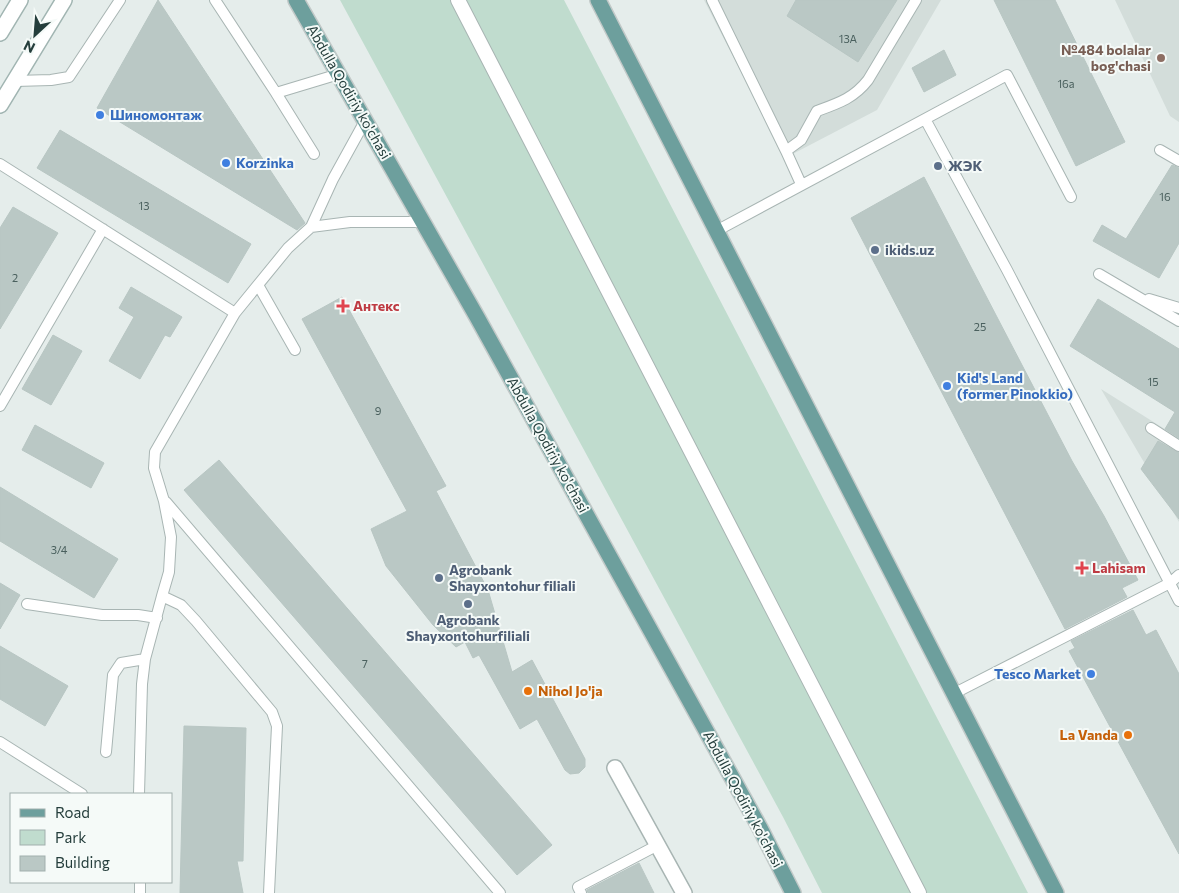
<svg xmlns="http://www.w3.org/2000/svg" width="1179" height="893" font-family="Commissioner,sans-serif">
  <rect width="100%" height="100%" fill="#e5edeb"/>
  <path fill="#d3ddda" d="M704 0H941L877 110 785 158Z
    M1115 0H1179V122L1170 116Z
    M1101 389 1179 438V522Z"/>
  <path fill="#c0dcce" d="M340 0H564L1028 893H822L783 817Z"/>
  <path fill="#bac8c5" stroke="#b8c6c3" d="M158 0 305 223 297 230 97 108Z
    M796 0H897L858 62 787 16Z
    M994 0H1055L1125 142 1076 166Z
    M944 50 956 75 924 92 912 68Z
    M60 130 251 244 228 283 37 168Z
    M1172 165 1179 168V243L1159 278 1093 241 1102 225 1126 239Z
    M924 177 1072 461 1104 516 1138 580 1122 588 1127 597 1065 629 851 218Z
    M13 207 58 233 0 329V228Z
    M131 287 182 317 170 337 165 335 140 379 109 361 134 317 119 308Z
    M342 297 446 486 436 491 488 590 512 672 532 660 585 759V767L579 773 570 774 565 770 537 719 520 729 479 655 473 658 465 642 456 647 433 625 386 566 371 529 407 511 302 319Z
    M1098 299 1179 349V438L1165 429 1175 412 1070 346Z
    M53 335 82 351 51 405 22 389Z
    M35 425 104 463 91 488 22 450Z
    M1158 441 1179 453V519L1141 469Z
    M219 460 552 845 517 875 184 490Z
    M0 487 118 559 94 598 0 541Z
    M0 583 20 595 0 629Z
    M1133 610 1146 635 1156 630 1179 674V854L1069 651 1075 648 1071 641Z
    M0 646 68 686 45 726 0 699Z
    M184 726 246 728 243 861H237L243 893H180Z
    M639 863 654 893H588L587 890Z"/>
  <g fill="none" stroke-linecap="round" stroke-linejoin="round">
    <g stroke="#a8b5b3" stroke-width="12">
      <path id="service" d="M215 0 276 93 339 74
        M712 0 786 151
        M15 81 51 80 69 77 120 0
        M276 93 314 154
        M925 119 1007 270 1179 601
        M1160 150 1179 161
        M0 164 235 313
        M801 184 786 151 801 140 817 111C839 103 854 98 868 80L916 0
        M311 227 350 222H423
        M718 230 1007 75 1071 197
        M1099 274 1179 321
        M258 285 295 350
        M1149 299 1179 308
        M0 406 103 229
        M1151 428 1179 446
        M166 502 500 893
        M162 596 169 572 171 537 164 501 154 468 155 452 235 313 288 248 311 227 333 179 365 121
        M27 604 102 615H138L157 618
        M953 694 1170 583 1179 575
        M0 742 82 794
        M106 752 113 675 121 663 145 659
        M139 794 142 684 145 659 162 596 181 605 196 621 272 712 277 726 269 893
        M140 882V893
        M581 893 578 887 658 845"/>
    </g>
    <g stroke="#a8b5b3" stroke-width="16">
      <path id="pedestrian" d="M458 0 919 893"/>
    </g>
    <g stroke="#a8b5b3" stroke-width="18">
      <path id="minor" d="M615 768 684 893"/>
    </g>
    <g stroke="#a1b5b2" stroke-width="18">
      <path id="secondary" d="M0 33 20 0
        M0 105 64 0"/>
    </g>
    <g stroke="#c2c9c8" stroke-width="18">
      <path id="primary" d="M296 0 477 317 760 828 793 893
        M598 0C753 297 901 596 1056 893"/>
    </g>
    <use href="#service" stroke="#fff" stroke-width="10"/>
    <use href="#pedestrian" stroke="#fff" stroke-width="14"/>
    <use href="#minor" stroke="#fff" stroke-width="15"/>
    <use href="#secondary" stroke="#fff" stroke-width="15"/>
    <use href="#primary" stroke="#6d9f9d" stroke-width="15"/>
  </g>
  <circle fill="#8d6e63" stroke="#f5faf8" stroke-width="2" cx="1161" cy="58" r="5"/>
  <g fill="#3f7fe0" stroke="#f5faf8" stroke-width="2">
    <circle cx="100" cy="115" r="5"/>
    <circle cx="226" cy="163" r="5"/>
    <circle cx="947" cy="386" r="5"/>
    <circle cx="1091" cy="674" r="5"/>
  </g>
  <g fill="#5c6f8a" stroke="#f5faf8" stroke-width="2">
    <circle cx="938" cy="166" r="5"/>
    <circle cx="875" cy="250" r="5"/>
    <circle cx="439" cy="578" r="5"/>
    <circle cx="468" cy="604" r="5"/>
  </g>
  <g fill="#e0444e" stroke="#f5faf8" stroke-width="2">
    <path d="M340.5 298.5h5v5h5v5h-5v5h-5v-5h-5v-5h5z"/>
    <path d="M1079.5 560.5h5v5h5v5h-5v5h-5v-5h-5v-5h5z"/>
  </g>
  <g fill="#e8710a" stroke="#f5faf8" stroke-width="2">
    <circle cx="528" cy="691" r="5"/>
    <circle cx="1128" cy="735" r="5"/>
  </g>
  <g text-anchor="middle" stroke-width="4" stroke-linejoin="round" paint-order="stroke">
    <g font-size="11" fill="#4a605e">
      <text x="848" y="43">13A</text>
      <text x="1066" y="88">16a</text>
      <text x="1165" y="201">16</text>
      <text x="144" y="210">13</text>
      <text x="15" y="282">2</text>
      <text x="980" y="331">25</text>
      <text x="1153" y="386">15</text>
      <text x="378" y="415">9</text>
      <text x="59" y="554">3/4</text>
      <text x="365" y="668">7</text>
    </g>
    <g font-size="14" font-weight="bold" fill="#785e54" stroke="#f5faf8" text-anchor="end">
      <text x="1151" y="55">№484 bolalar<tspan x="1151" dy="16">bog'chasi</tspan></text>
    </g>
    <g font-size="14" fill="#253e3c" stroke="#f5faf8">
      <text transform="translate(349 92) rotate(60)" y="5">Abdulla Qodiriy ko'chasi</text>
      <text transform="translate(548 445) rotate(61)" y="5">Abdulla Qodiriy ko'chasi</text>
      <text transform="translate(743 799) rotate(62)" y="5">Abdulla Qodiriy ko'chasi</text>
    </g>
    <g font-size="14" font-weight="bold" fill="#366cbe" stroke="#f5faf8" text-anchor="start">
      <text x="110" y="120">Шиномонтаж</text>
      <text x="236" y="168">Korzinka</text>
      <text x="957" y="383">Kid's Land<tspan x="957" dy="16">(former Pinokkio)</tspan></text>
      <text x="1081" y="679" text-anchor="end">Tesco Market</text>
    </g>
    <g font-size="14" font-weight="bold" fill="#4e5e75" stroke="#f5faf8" text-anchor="start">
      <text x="948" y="171">ЖЭК</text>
      <text x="885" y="255">ikids.uz</text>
      <text x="449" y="575">Agrobank<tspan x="449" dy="16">Shayxontohur filiali</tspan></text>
      <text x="468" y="625" text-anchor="middle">Agrobank<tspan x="468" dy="16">Shayxontohurfiliali</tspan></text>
    </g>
    <g font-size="14" font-weight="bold" fill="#be3a42" stroke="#f5faf8" text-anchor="start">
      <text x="353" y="311">Антекс</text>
      <text x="1092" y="573">Lahisam</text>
    </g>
    <g font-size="14" font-weight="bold" fill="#c56008" stroke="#f5faf8" text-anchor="start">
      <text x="538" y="696">Nihol Jo'ja</text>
      <text x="1118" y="740" text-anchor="end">La Vanda</text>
    </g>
  </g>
  <rect x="10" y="793" width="162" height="90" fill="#f5faf8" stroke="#a2afad"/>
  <rect x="20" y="809" width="25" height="8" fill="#6d9f9d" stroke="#a2afad"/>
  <text x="55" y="818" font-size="15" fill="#253e3c">Road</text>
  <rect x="20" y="830" width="25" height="15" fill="#c0dcce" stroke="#a2afad"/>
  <text x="55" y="843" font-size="15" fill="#253e3c">Park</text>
  <rect x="20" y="856" width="25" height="15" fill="#bac8c5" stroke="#a2afad"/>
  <text x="55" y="868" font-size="15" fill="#253e3c">Building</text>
  <g transform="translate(35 35) rotate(206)" stroke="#f5faf8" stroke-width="4" paint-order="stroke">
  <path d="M0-4L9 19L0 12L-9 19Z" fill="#253e3c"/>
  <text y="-8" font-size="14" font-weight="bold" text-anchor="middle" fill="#253e3c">N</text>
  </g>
</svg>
